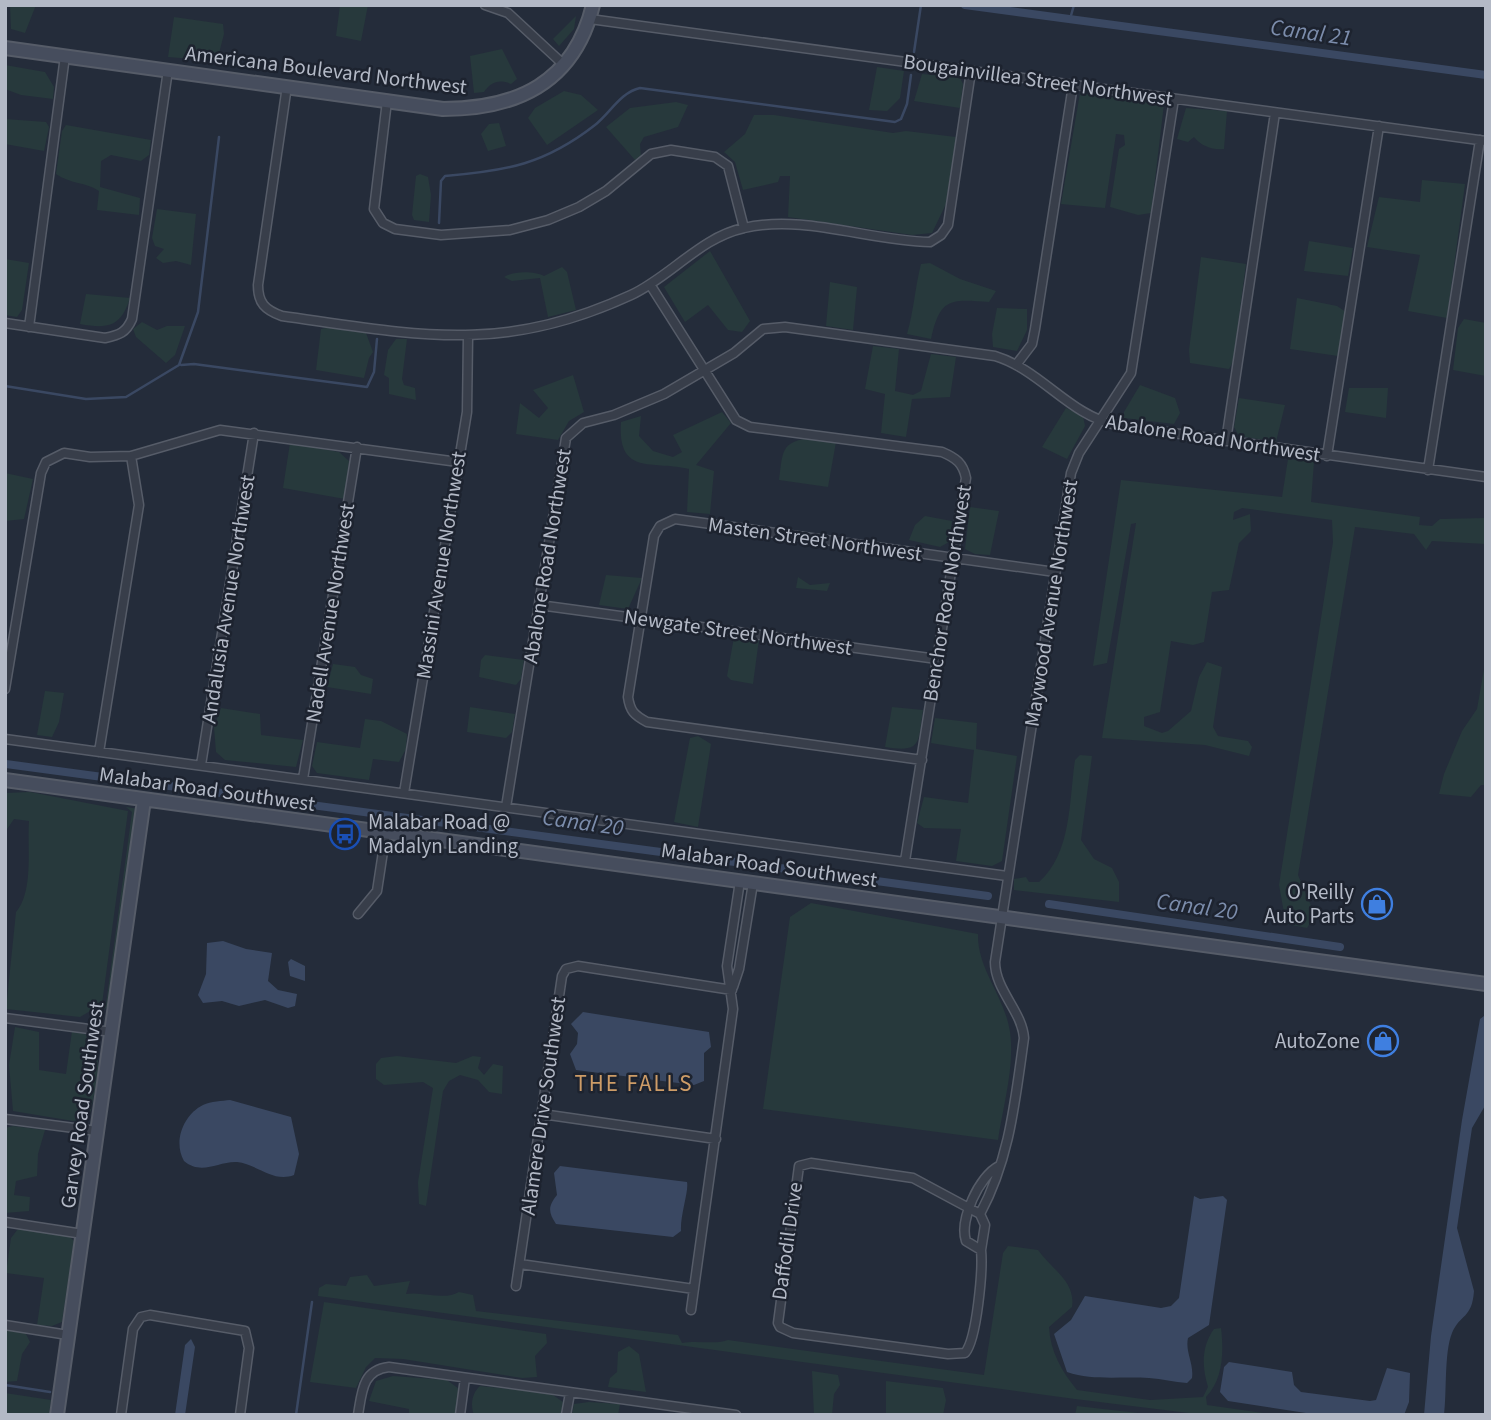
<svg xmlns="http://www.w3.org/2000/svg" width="1491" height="1420" font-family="'Source Sans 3',sans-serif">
  <rect width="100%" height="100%" fill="#242c3a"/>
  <path fill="#27393c" d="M10 5H36L25 33 11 29Z
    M340 5H368L361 41 336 36Z
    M576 16 574 29 559 46 553 39Z
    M174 17 223 24 224 34 217 61 168 57Z
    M502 49 517 79 511 84C499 79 491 82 484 92L474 93 470 56Z
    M5 65 45 72 54 87 53 99 21 95 5 89Z
    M877 67 904 71 900 98 887 111 869 110Z
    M922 74 960 78 963 84 960 108 914 101Z
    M564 91 581 95 598 110 547 145 528 118 535 108Z
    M1080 93 1164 104 1151 213 1138 215 1110 207 1119 149 1125 145 1124 135 1116 134 1105 208 1061 204Z
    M676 102 688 105 678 127 644 137 640 144 641 157 635 160 606 127 630 108Z
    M1186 108 1227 111 1224 149C1212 150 1201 146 1194 137L1188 142 1177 139Z
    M754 115H774L893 133 906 131 956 137 946 204 932 233 912 235 788 217 790 176H780L778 182 743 190 735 162 724 152 745 134Z
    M5 119 46 122 49 127 44 151 5 144Z
    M499 123 506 146 488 151 481 134 489 124Z
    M66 125 151 140 149 155 141 161 111 155 101 161 100 187 140 198 139 215 97 210 99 191C86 182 70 184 56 174L62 131Z
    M420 174 428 177 431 195 429 222 414 220 412 215 416 176Z
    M1422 180 1465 184 1447 318 1408 311 1420 255 1367 247 1379 197 1420 202Z
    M157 209 196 214 191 265 176 261 163 263 156 258 164 249 155 246 152 238Z
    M1309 241 1353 248 1348 276 1304 271Z
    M710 251 750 321 742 332 728 330 708 305 685 322 664 287Z
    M1201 257 1246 264 1233 362 1229 369 1190 363 1189 350Z
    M5 259 29 263 22 310 17 317 5 315Z
    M930 263 960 279 996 291 989 302C950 299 940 298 931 339L907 334C914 310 915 287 921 264Z
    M562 267 567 272 576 310 548 317 540 278 512 281 504 277C513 271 534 271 544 276Z
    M830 282 857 287 853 330 826 326Z
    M86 294 130 298C121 327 108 329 80 324Z
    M1297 298 1337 306 1346 312 1338 356 1290 349Z
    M997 308 1027 309V330L1017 351 993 347 992 334Z
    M1464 319 1486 323V376L1453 370 1458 328Z
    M142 322 157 330 167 326H185L175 355 166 363 136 337 133 329Z
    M331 327 366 333 373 352 369 358 364 378 316 370 321 329Z
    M396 339H407L402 379 404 385 415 388 416 400 389 394V378L384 375 388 350Z
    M873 346 899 349 895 391 913 395 921 391 931 354 956 357 950 397 912 399 906 437 881 433 885 394 865 389Z
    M573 375 584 412 569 421 558 440 516 434 520 403 539 418 548 408 533 390Z
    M1140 385 1175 398 1180 413 1174 424 1124 418V412Z
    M1349 388H1388L1386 418 1345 412Z
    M1239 398 1285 405 1276 442 1239 436 1234 427Z
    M1066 408 1083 416 1085 426 1067 459 1042 447Z
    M722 412 731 423 696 465 714 471 710 514 687 512 689 469C654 460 617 477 621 422L641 416 639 436 653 451 673 457 682 452 673 435Z
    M812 438 836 442 828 487 779 480C783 452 780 441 812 438Z
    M290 443 339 452 349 461 345 499 283 488Z
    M1288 459 1314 462 1311 502 1420 517 1419 525 1432 526 1440 519 1486 518V544L1432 541 1426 550 1414 534 1355 527 1298 875 1315 915 1307 928 1286 924 1279 885 1333 542 1332 520 1242 508 1234 512 1233 520 1250 514 1251 531 1239 543 1229 590 1212 592 1204 642 1193 645 1171 641 1160 712 1144 717V726L1162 733 1168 731 1191 711 1199 677 1207 662 1222 667 1213 727 1218 736 1248 741 1252 747 1249 756 1205 745 1102 738 1136 523 1131 524 1107 663 1093 666 1121 480 1282 497Z
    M5 473 33 479 24 519 5 521Z
    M970 507 999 511 990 555 975 554 965 549Z
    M925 516 952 521 949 542 940 547 909 540 915 525Z
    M606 575 642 578 628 609 599 605Z
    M798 577 810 585 830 583 827 591 796 588Z
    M734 637 759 639 753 684 731 680 727 676Z
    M485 655 524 660 521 679 516 685 479 677 481 660Z
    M1486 658V785H1481L1471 797 1439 794 1444 774 1462 731 1477 709Z
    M333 664 355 667 361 675 373 679 371 694 327 687Z
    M45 691 64 693 59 722 52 737 37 735Z
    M470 707 515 714 512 732 506 738 467 732Z
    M892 707 923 710C918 743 922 753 885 747Z
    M221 708 260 714 261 735 303 740 296 767 225 760 216 752 214 727Z
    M935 718 977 723 976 749 1017 756 1002 861 992 866 956 861 961 829 924 828 917 823 924 797 968 803 974 750 931 743Z
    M365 719 381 721 407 734 406 749 399 762 373 759 369 780 317 773 312 766 317 742 360 748Z
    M698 736 711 744 698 827 674 822 690 738Z
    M1080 755 1092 756 1081 840 1094 859 1112 868 1119 882V902L1014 890V879L1026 877 1029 882H1039C1072 853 1069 800 1075 760Z
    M30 792 128 811 102 1004 80 1017 6 1009 16 912C34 891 27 847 29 821L14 819 5 832V793Z
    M126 807 139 809 110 1007 100 1010 106 1004 132 812Z
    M811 903 978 934C977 969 1005 997 1010 1032 1015 1066 1003 1106 998 1140L763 1109 790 917Z
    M15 1027 39 1032V1070L66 1074 72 1031C114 1033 94 1092 89 1119L73 1121 13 1111 9 1065Z
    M397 1056 456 1063 473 1056 481 1057 478 1068 484 1075 493 1064 503 1066 502 1094 489 1092 478 1080 460 1075 449 1081 443 1091 426 1206 419 1204 418 1182 433 1088 423 1082 384 1085 376 1079V1064L381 1058Z
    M13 1126 45 1130 38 1154 37 1176 16 1181 14 1195 30 1197 29 1211 5 1213V1128Z
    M18 1229 69 1236 74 1241 62 1322 52 1326 37 1325 44 1278 6 1273 11 1238Z
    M1008 1246 1038 1250C1051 1269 1076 1281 1072 1307L1049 1327C1050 1351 1062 1372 1077 1390L1150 1400 1203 1397 1208 1387C1202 1367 1201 1347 1214 1329L1221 1328C1224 1352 1223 1380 1206 1397L1207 1405 1278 1415H1205L1075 1399 318 1296 319 1288 326 1284 346 1286 350 1277 367 1275 374 1286 410 1281 406 1294C423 1291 444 1301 459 1292L473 1295 476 1311 678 1335 682 1343C698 1340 713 1345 728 1340L984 1375 1003 1253Z
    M324 1302 546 1334 547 1343 535 1356 537 1377 522 1378 403 1359 375 1358 366 1367 356 1388 310 1382Z
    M5 1329 25 1332 30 1342 22 1354 17 1381 5 1382Z
    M629 1346 639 1354 646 1392 608 1387 610 1378 617 1372 618 1352Z
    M812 1371 838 1375 840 1385 834 1394 832 1415H814Z
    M393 1376 447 1380 459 1389 456 1415H409V1409L369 1401 376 1381Z
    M886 1381 943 1388 946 1400 943 1415H886Z
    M480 1386 550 1393 563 1402 561 1415H474C470 1405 472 1393 480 1386Z
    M5 1393 51 1400 49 1415H5Z
    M589 1402 620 1404 618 1415H572L574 1404Z
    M1077 1406 1138 1413 1075 1415Z"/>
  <path fill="#3a4862" d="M223 941 246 949 272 953 268 981 278 990 297 994 295 1006 288 1008 265 1000 239 1006 222 1001 203 1003 198 995 206 974 207 943Z
    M291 959 305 966V981L290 976 288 962Z
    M583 1012 709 1032 711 1047 704 1053V1081L694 1085 576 1070 570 1054 577 1044 578 1033 571 1024Z
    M1484 1016 1486 1104 1472 1128 1457 1228 1474 1291C1472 1319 1460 1314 1452 1333 1444 1353 1447 1392 1444 1415H1424L1431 1336 1462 1120 1480 1019Z
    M230 1100 291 1117 299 1154 294 1175C273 1183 257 1164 237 1162 218 1161 202 1176 184 1161 173 1142 183 1115 203 1105 211 1101 222 1101 230 1100Z
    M560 1166 687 1182C689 1191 680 1215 681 1231L673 1237 556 1224C548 1212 548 1206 557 1195L554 1173Z
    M1194 1196 1200 1199 1223 1196 1227 1200 1209 1325 1188 1338C1185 1352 1194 1363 1192 1378L1187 1383C1174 1382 1162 1379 1149 1378 1121 1376 1094 1381 1067 1372L1054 1334 1071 1320 1085 1296 1161 1308 1171 1306 1179 1298Z
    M191 1339 195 1347 185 1415H175L185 1345Z
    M1229 1362 1292 1372 1294 1385 1301 1392 1370 1401 1376 1400 1387 1368 1410 1373 1409 1402 1404 1415H1319L1228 1401 1220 1392 1224 1367Z"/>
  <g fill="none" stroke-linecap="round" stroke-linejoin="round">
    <path stroke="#3a4862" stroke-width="2.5" d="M1070 19 1074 5
      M914 52 921 5
      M439 223 441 181 445 176C507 171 545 164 595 125 610 113 621 92 640 88L895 122 901 119 907 104 911 75
      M5 332V331
      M181 365 194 364 367 387 374 372 377 339
      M5 386 86 399 126 397 179 365 198 312 219 137
      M5 1385 50 1392
      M296 1415 312 1302"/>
    <path stroke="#3a4862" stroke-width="8" d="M965 5 1486 75
      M6 764 988 896
      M1049 904 1340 947"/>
    <g stroke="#565c68" stroke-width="11">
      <path id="street" d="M485 5 508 13 563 64
        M590 19 1486 141
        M287 86 258 285C258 303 265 310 282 316 417 335 501 355 631 295 670 277 701 237 744 228 804 214 869 241 930 242L941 235 948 225 971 71
        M387 101 374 209 383 223 395 229 441 235 510 230 548 220 579 207 606 191 651 154 671 150 715 157 728 166 744 228
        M651 286 736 420 750 427 942 452C956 458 963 463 966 478L905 861
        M5 323 105 338C119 335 126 333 132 319L168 70
        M29 327 65 56
        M1016 365 1032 344 1035 329 1073 85
        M1226 441 1275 113
        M1327 456 1379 126
        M1428 470 1480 140
        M539 605 937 659
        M5 689 41 473 46 462 64 453 90 457 131 456 220 430 458 462
        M5 739 1007 876
        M99 752 139 505 131 456
        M922 760 647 722C634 715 630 711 628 697L654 536 660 526 675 519 1055 572
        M201 765 254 433
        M303 779 357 447
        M404 793 467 412 468 337
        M506 807 566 438 583 423 614 415 664 394 734 353 763 329 785 327 995 356C1041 370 1069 415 1116 425L1486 477
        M358 914 377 891 386 832
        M733 987 739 969 753 883
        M5 1018 112 1032
        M542 1114 716 1139
        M5 1119 97 1131
        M980 1214C1010 1158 1015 1101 1024 1038 1022 1011 995 990 995 962L1071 473 1079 453 1131 373 1174 99
        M5 1222 83 1234
        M981 1250C983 1269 977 1339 965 1353L948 1354 793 1333 780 1327 778 1323 799 1166 811 1163 913 1178 980 1214 985 1225 981 1250 966 1241C959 1220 979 1176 999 1166
        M520 1264 694 1289
        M516 1286 562 976 566 969 578 966 732 990
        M691 1310 733 1009 727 966 740 881
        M5 1325 68 1335
        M121 1415 133 1329 141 1317 150 1315 245 1331 249 1348 240 1415
        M358 1415C362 1392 362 1370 389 1367L736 1415
        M460 1415 465 1378
        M566 1415 570 1393"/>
    </g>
    <g stroke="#565c68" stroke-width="16">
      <path id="secondary" d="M5 48 443 109C517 109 574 83 593 5
        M5 780 1486 984
        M57 1415 144 800"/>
    </g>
    <use href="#street" stroke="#383e4a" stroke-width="8"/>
    <use href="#secondary" stroke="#464d5d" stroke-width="12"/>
  </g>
  <defs>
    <g id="bus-ring" transform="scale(1.575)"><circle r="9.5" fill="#1d232f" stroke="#1a4fb4" stroke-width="1.5"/><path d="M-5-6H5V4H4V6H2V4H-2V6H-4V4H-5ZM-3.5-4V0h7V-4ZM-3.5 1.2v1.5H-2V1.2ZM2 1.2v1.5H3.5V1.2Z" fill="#1a4fb4"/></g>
    <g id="shop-ring" transform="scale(1.575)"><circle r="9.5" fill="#1d232f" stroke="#3f7fe0" stroke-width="1.5"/><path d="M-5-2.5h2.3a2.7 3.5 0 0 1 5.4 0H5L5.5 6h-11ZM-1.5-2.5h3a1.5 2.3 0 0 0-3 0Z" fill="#3f7fe0"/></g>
  </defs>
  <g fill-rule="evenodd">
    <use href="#bus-ring" x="345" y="834"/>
    <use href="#shop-ring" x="1377" y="904"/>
    <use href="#shop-ring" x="1383" y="1041"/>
  </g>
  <g text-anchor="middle" stroke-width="5" stroke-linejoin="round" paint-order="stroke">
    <g font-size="21" fill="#b3b9c6" stroke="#1d232f">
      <text transform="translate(326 70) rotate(7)" y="7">Americana Boulevard Northwest</text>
      <text transform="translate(1038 80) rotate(8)" y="7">Bougainvillea Street Northwest</text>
      <text transform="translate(1213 438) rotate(9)" y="7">Abalone Road Northwest</text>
      <text transform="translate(815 539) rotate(8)" y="7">Masten Street Northwest</text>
      <text transform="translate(547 556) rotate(-81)" y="7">Abalone Road Northwest</text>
      <text transform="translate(441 565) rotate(-81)" y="7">Massini Avenue Northwest</text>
      <text transform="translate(947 593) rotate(-81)" y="7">Benchor Road Northwest</text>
      <text transform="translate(228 599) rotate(-81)" y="7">Andalusia Avenue Northwest</text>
      <text transform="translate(1051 603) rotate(-81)" y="7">Maywood Avenue Northwest</text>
      <text transform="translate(330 613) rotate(-81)" y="7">Nadell Avenue Northwest</text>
      <text transform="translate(738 632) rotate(8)" y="7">Newgate Street Northwest</text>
      <text transform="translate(207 789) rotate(8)" y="7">Malabar Road Southwest</text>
      <text transform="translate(769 865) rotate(8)" y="7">Malabar Road Southwest</text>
      <text transform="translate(82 1105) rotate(-82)" y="7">Garvey Road Southwest</text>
      <text transform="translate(543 1106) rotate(-82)" y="7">Alamere Drive Southwest</text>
      <text transform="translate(787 1241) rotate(-82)" y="7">Daffodil Drive</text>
    </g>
    <g font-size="21" fill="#b3b9c6" stroke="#1d232f" text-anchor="end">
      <text x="368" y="829" text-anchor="start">Malabar Road @<tspan x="368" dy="24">Madalyn Landing</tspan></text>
      <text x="1354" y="899">O'Reilly<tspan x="1354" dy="24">Auto Parts</tspan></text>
      <text x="1360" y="1048">AutoZone</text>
    </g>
    <g font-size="23" font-style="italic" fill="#7c8dac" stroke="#1d232f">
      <text transform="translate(1311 32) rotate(8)" y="8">Canal 21</text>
      <text transform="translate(583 822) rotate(8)" y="8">Canal 20</text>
      <text transform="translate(1197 906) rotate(8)" y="8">Canal 20</text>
    </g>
    <g font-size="23" letter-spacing="2" fill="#cd9c67" stroke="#1d232f">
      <text x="634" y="1091">THE FALLS</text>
    </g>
  </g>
  <rect width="1491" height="1420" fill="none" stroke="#b3b9c6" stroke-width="14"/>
</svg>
